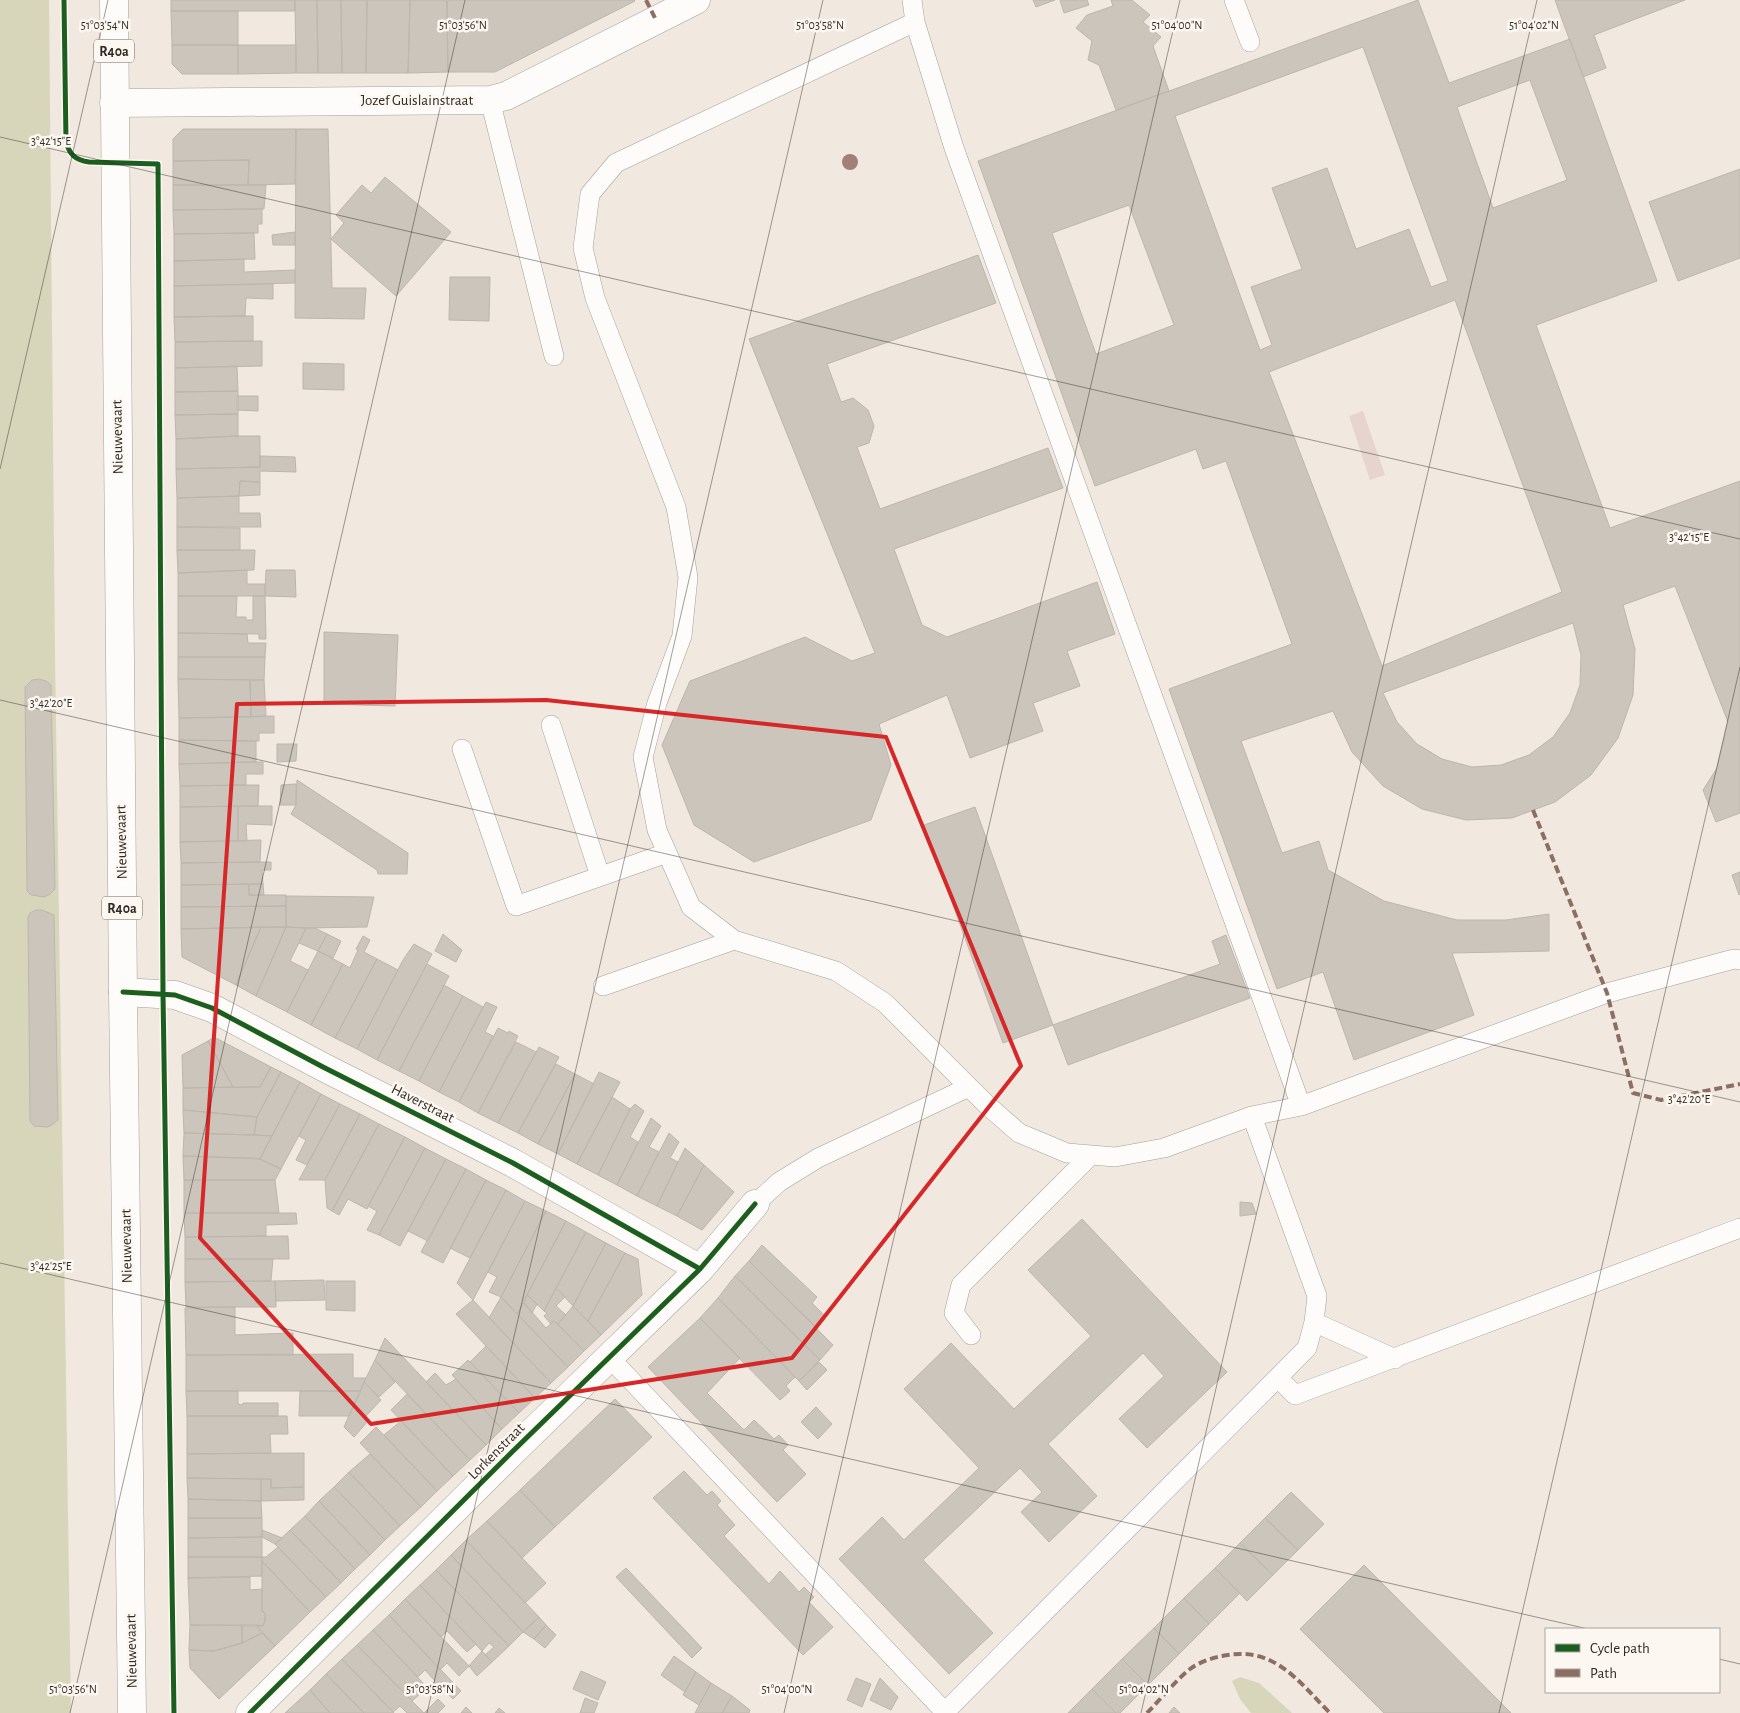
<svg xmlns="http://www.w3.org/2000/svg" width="1740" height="1713" font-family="'Alegreya Sans',sans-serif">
  <rect width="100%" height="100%" fill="#f1e8e0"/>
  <path fill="#e7d4cf" d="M1363 411 1385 475 1370 480 1349 416Z"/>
  <path fill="#d7d6ba" d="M0 0H49L55 655 71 1713H0Z
    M1240 1677 1259 1683 1292 1713H1251L1240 1699 1232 1681Z"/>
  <path fill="#ccc5bb" stroke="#bcb6af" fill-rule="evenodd" d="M171 0H295V11H171Z
    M295 0H317L318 73H296Z
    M317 0H341L342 73H318Z
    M341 0H367L366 73H342Z
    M367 0H410L408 73H366Z
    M410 0H447L448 72 408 73Z
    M450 0H634L635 1 495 72H448L447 1Z
    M1033 0H1055L1036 7Z
    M1060 0H1087L1089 5 1064 13Z
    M1111 0H1132L1150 15 1143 22 1161 37 1153 46 1169 91 1116 110 1099 65 1088 60 1092 41 1076 28 1087 15 1113 6Z
    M1418 0 1449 83 1570 39 1657 281 1536 325 1610 528 1740 481V813L1716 822 1703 790 1717 768 1728 722 1675 586 1623 605 1635 649 1633 695 1618 738 1591 775 1555 802 1512 818 1466 820 1422 809 1383 786 1352 752 1333 711 1241 741 1282 853 1319 841 1328 870 1384 901 1457 920H1506L1549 914V951L1452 953 1474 1015 1354 1060 1323 972 1277 989 1169 689 1292 644 1226 461 1203 469 1196 449 1095 486 978 161ZM1363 47 1448 281 1431 287 1409 229 1356 249 1327 168 1272 188 1302 269 1251 287 1272 345 1260 350 1175 116ZM1530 80 1567 180 1493 208 1457 107ZM1129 205 1174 325 1096 354 1052 233ZM1455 300 1562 592 1382 666 1269 372ZM1573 623 1581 655 1580 685 1570 713 1553 737 1529 755 1501 765 1472 767 1442 759 1417 744 1397 722 1383 693Z
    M1555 0H1685L1594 35 1606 68 1583 77Z
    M171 11H238V45H172Z
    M172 45H238V74H182L172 64Z
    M238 45H296V73L238 74Z
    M183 129H296L295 184 248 185 249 160 173 161V139Z
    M296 129H328L332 288H366L364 319 295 318Z
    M249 160 248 185H173V161Z
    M1740 169V258L1678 281 1649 202Z
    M385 177 451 232 396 296 331 239 344 223 336 215 362 185 371 193Z
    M173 185H266L264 209 173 210Z
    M262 209V224H258V233L174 234 173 210Z
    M295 232V245H273L272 235Z
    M254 233 255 259 174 261V234Z
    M978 255 996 303 827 364 841 402 853 398 868 410 874 426 869 443 857 447 880 509 1048 448 1063 488 894 549 922 625 947 637 1097 582 1115 634 1067 651 1080 686 1033 703 1043 731 970 758 947 695 879 724 891 765 871 820 754 862 694 825 662 745 690 681 805 637 852 661 875 653 749 339Z
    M244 259V272L295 270V283L174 286V261Z
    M450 277H490L489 321 449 320Z
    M273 284V299L246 298 245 316 174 317V286Z
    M245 316H253V341L175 342 174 317Z
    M253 341H262V366L175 368V342Z
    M303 363 344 364V390L303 389Z
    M237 366 238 391 175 392V368Z
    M238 391V414L175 415V392Z
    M237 396H258V411L237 410Z
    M238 414V436L176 439 175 415Z
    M238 436H260V467L176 469V439Z
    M260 456 295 457 296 472 260 471V482L240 481 239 496 177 498 176 469 260 467Z
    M240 481 260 482V495L239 496Z
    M239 496V513H260L261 527H177V498Z
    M177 527 240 528V550H177Z
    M177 550H255L254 570 178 573Z
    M247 570V584H265V596H178V573Z
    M266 570H295L296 597 265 596Z
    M178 596H237L236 617H246V620H253V596H265L266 639H259V634L178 633Z
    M324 632 398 635 395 706 324 704Z
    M178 633 247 634 248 643H266L265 657H178Z
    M178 657H265L264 680 178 679Z
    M39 679 46 681 51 685 55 889 50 894 44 897 31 895 27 891 25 687 32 680Z
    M178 679 250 680 251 717 179 718Z
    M250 680H264L266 716 251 717Z
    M274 716V733H259V741L179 740V718Z
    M179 740 256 741V762L179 764Z
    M277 744H297L296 761 277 762Z
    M256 762H263V774H246V785L180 786 179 764Z
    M297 780 408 853 407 874H378L377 870 291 814 296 805Z
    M296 784V805H280L281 785Z
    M246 785H259L258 806 180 807V786Z
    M238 806V841L180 842V807Z
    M238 806H272V825L246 824 247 841H238Z
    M975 807 1053 1025 1003 1043 924 825Z
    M261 840 260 862 181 863 180 842Z
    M260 862H271V870H262L263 884 181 885V863Z
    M1740 872V894L1739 895 1732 875Z
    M249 884H263L264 895H249Z
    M249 884V895H286V906L181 907V885Z
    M286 896 374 897 367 927 306 928 286 927Z
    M286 906V927L181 929V907Z
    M36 910H42L54 915 58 1120 52 1125 47 1127 34 1126 30 1121 28 917 30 913Z
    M261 927 236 985 182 957 181 929Z
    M261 927H286L256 996 236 985Z
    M286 927 306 928 290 961 308 970 287 1012 256 996Z
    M306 928H315L327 934 318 951 299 943Z
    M327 934 341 941 333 958 318 951Z
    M443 934 462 950 456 962 435 951Z
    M1226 935 1250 998 1068 1065 1053 1025 1220 964 1212 941Z
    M363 936 370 940 364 952 377 959 335 1038 311 1025 343 964 350 968 358 950 356 949Z
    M414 944 432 954 377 1060 357 1049 403 960Z
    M318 951 343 964 311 1025 287 1012Z
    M377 959 398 970 357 1049 335 1038Z
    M427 964 449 976 399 1071 377 1060Z
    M444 985 463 996 419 1081 399 1071Z
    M463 996 483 1007 439 1092 419 1081Z
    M486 1002 497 1007 485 1032 493 1036 459 1102 439 1092Z
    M498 1028 508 1033 509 1031 518 1036 478 1113 459 1102Z
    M214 1037 271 1067 260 1087H233L208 1041Z
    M208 1041 233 1087 183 1088 182 1055Z
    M516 1042 536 1052 498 1123 478 1113Z
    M539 1047 559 1057 518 1133 498 1123Z
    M556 1064 575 1074 538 1144 518 1133Z
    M271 1067 281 1072 257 1117 183 1110V1088L260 1087Z
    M281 1072 300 1082 272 1136 254 1135 257 1117Z
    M599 1072 620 1082 577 1164 558 1154Z
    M575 1074 594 1084 558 1154 538 1144Z
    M300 1082 321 1094 281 1169 260 1159Z
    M321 1094 340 1104 307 1165 296 1160 306 1140 299 1136Z
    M612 1097 630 1109 598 1175 577 1164Z
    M340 1104 360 1114 325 1180H299Z
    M635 1104 644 1111 630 1137 638 1142 617 1185 598 1175 630 1109Z
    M183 1110 257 1117 254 1135 184 1133Z
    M360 1114 379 1124 332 1211 327 1208 325 1180Z
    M651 1118 661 1126 649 1147 659 1152 637 1196 617 1185Z
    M379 1124 405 1137 367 1209 348 1199 339 1215 332 1211Z
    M184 1133 254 1135 272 1136 260 1159 183 1156Z
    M669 1133 679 1142 670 1158 678 1162 657 1206 637 1196Z
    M405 1137 425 1148 379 1235 367 1230 377 1211 368 1206Z
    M425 1148 446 1159 400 1246 379 1235Z
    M685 1148 704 1165 677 1216 657 1206Z
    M183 1156 253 1158 260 1159 281 1169 275 1180H184Z
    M446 1159 466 1169 428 1241 408 1231Z
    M704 1165 734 1192 702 1230 677 1216Z
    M466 1169 486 1180 443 1263 421 1252Z
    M184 1180H275L279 1213H184Z
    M486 1180 506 1190 470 1258 450 1248Z
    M506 1190 525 1201 473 1300 457 1283Z
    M525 1201 546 1211 501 1297 489 1292 497 1277 488 1272Z
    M1240 1202 1252 1203 1256 1214 1240 1216Z
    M546 1211 566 1221 517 1314 501 1297Z
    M184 1213H296L297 1224 266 1225V1236L185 1237Z
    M1082 1219 1227 1372 1147 1448 1119 1419 1164 1376 1143 1353 1048 1444 1097 1496 1049 1542 1021 1512 1042 1492 1020 1468 923 1560 993 1633 949 1674 839 1559 882 1517 904 1540 979 1468 904 1389 951 1343 1014 1409 1091 1336 1028 1270Z
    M566 1221 586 1232 544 1311 527 1295Z
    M586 1232 606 1243 573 1306 556 1288Z
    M288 1236 289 1259H185V1237Z
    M606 1243 625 1253 588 1321 573 1306Z
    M762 1245 817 1297 812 1303 824 1315 815 1326 749 1261Z
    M625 1253 638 1259 642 1295 601 1335 588 1321Z
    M185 1259H273L271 1281 185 1282Z
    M749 1261 833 1345 820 1360 735 1276Z
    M735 1276 820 1360 799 1381 718 1298Z
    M324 1280 325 1300 276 1301 275 1281Z
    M275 1281 276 1307H186L185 1282Z
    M326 1281H355V1311L326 1310Z
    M556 1288 565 1297 556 1306 566 1315 558 1324 554 1321 551 1324 544 1316 547 1313 544 1311Z
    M527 1295 537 1304 532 1313 524 1303Z
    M501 1297 568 1367 551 1383 489 1318Z
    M718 1298 795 1377 786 1386 790 1391 780 1400 700 1318Z
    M473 1300 551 1383 535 1398 456 1314Z
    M524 1303 546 1328 554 1321 584 1351 568 1367 517 1314Z
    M573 1306 601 1335 584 1351 558 1324Z
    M235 1307V1335L293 1333V1355H186L185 1308Z
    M700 1318 740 1358 707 1393 744 1430 754 1420 774 1439 779 1435 788 1445 783 1450 806 1474 777 1502 648 1367Z
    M385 1338 486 1445 470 1460 375 1360Z
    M486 1346 535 1398 519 1413 470 1362Z
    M353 1354V1378H366L361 1391H186V1355Z
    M375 1360 395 1382 379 1397 364 1382Z
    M468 1360 519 1413 502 1429 452 1375Z
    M819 1362 827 1370 807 1390 799 1381Z
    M435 1373 446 1385 456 1379 502 1429 486 1445 426 1382Z
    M364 1382 381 1400 366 1416 354 1404Z
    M186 1391H238V1404L242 1405 243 1403H278V1416H187Z
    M300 1391H361L349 1416H299Z
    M407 1394 470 1460 453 1476 391 1410Z
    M615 1399 652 1437 555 1527 520 1490Z
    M354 1404 369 1420 354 1437 344 1427Z
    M816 1407 832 1424 818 1439 801 1422Z
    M187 1416H287L288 1434H270L271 1453 187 1454Z
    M401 1421 453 1476 437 1491 384 1435Z
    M376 1427 437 1491 421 1507 360 1443Z
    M304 1453V1487L271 1488V1479L187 1478V1454Z
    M370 1454 421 1507 400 1526 349 1472Z
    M684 1471 707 1495 712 1491 721 1501 717 1505 735 1525 724 1536 769 1584 780 1571 799 1592 804 1587 814 1597 809 1602 833 1627 803 1655 653 1498Z
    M349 1472 400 1526 385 1540 334 1487Z
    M187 1478 261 1479V1501L188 1499Z
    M261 1479H271V1488L304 1487V1500L261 1501Z
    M334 1487 385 1540 370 1555 319 1501Z
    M520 1490 555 1527 522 1558 487 1521Z
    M1291 1492 1324 1524 1298 1550 1265 1518Z
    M188 1499 261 1501 262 1518H188Z
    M319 1501 370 1555 355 1569 305 1516Z
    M305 1516 355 1569 341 1583 290 1530Z
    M188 1518H262V1537L188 1538Z
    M1265 1518 1298 1550 1273 1575 1240 1543Z
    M487 1521 546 1583 525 1603 466 1540Z
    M262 1530 282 1538 275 1544 262 1537Z
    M290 1530 341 1583 326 1597 275 1544Z
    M262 1537V1557H188V1538Z
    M466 1540 539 1617 523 1632 451 1555Z
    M1240 1543 1273 1575 1247 1601 1215 1568Z
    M278 1547 326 1597 310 1612 262 1561V1557H266Z
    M451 1555 523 1632 509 1646 436 1570Z
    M188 1557H262V1576L188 1578Z
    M262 1561 310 1612 275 1646 256 1625 263 1626 265 1621V1614L262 1610Z
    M1364 1565 1511 1713H1384L1300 1629Z
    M626 1568 702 1648 692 1658 616 1577Z
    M1215 1568 1240 1593 1209 1624 1184 1598Z
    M436 1570 509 1646 492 1662 485 1655 494 1647 489 1643 482 1651 420 1585Z
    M250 1577V1590L262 1589V1610L265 1614V1621L263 1626 190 1625 188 1578Z
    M420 1585 476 1644 467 1652 447 1631 441 1637 405 1599Z
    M1184 1598 1209 1624 1179 1654 1154 1628Z
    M405 1599 469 1666 459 1676 447 1663 440 1670 389 1615Z
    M389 1615 461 1691 453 1699 442 1688 435 1695 428 1688 435 1681 425 1670 418 1677 373 1630Z
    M539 1617 546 1625 534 1639 523 1632Z
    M190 1625H242V1643L214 1651 189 1650Z
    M242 1625H256L262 1633 242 1643Z
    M546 1625 556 1635 545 1648 534 1639Z
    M1154 1628 1179 1654 1148 1685 1122 1659Z
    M373 1630 423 1683 417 1691 420 1694 412 1701 357 1645Z
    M262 1633 275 1646 219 1699 190 1668 189 1650 214 1651 242 1643Z
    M357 1645 412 1701 424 1713H407L400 1706 393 1712 342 1659Z
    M482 1651 492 1662 477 1676 469 1666Z
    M674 1656 696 1672 685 1692 661 1675Z
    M342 1659 393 1712 394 1713H364L326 1674Z
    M1122 1659 1148 1685 1120 1713H1116L1092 1689Z
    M581 1671 606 1682 598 1700 573 1689Z
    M696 1672 711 1683 699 1705 683 1695Z
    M326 1674 364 1713H330L310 1690Z
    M856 1678 871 1684 862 1707 847 1700Z
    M880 1678 898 1697 891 1710 870 1700Z
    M711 1683 732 1696 722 1713H695Z
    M1092 1689 1116 1713H1068Z
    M310 1690 330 1713H285Z
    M732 1696 750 1710 749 1713H722Z
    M585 1698 598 1703 594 1713H580Z
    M438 1699 445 1706 438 1713H424Z
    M466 1707 472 1713H461Z
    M1174 1707 1180 1713H1169Z
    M499 1708 505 1713H495Z"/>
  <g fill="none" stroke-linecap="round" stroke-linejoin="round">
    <g stroke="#a69f99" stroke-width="20">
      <path id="lane" d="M912 0 915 22 954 148 1301 1106
        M1234 0 1250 42
        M915 22 616 163 590 194 583 248 595 298 676 507 688 577 682 636 657 703 643 757 657 830 691 907 734 940 836 971 885 1003 987 1105 1019 1133 1067 1153 1115 1157 1164 1148 1252 1116 1301 1106 1607 993 1734 959 1740 960
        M490 100 554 356
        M551 725 600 876
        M462 749 516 906 667 853
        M603 986 734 940
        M755 1204 779 1182 818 1158 969 1087
        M1314 1322 1395 1359
        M971 1335 954 1313 961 1285 1091 1155
        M609 1357 945 1712 1307 1348 1314 1322 1317 1296 1252 1116
        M1278 1378 1295 1395 1740 1228"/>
    </g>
    <g stroke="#a69f99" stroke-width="29">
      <path id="street" d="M114 103 490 100 506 96 696 0
        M123 992 175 995 212 1008 323 1067 513 1163 700 1269
        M250 1713 512 1452 700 1269 755 1204"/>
    </g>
    <g stroke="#a69f99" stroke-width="29">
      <path id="primary" d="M114 0 123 992 132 1713"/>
    </g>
    <use href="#lane" stroke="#fdfcfa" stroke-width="19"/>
    <use href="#street" stroke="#fdfcfa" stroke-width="28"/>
    <use href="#primary" stroke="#fdfcfa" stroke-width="28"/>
    <path stroke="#8d6e63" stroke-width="4" stroke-dasharray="8 4" stroke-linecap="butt" d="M646 0 656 20
      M1533 810 1607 993 1633 1093 1661 1100 1740 1084
      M1147 1713C1161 1699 1174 1682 1190 1669 1198 1663 1211 1658 1222 1656 1274 1645 1297 1680 1330 1713"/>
    <g stroke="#fdf7f1" stroke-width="8">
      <path id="cycleway" d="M64 0 66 142C70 155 75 160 89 162L158 164 163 993 174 1713
        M123 992 175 995 212 1008 323 1067 513 1163 700 1269
        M250 1713 512 1452 700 1269 755 1204"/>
    </g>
    <use href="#cycleway" stroke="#1b5e20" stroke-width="5"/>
  </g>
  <circle fill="#a1807a" cx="850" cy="162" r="8"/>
  <path fill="none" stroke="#d62828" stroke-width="4" stroke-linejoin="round" d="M546 700 886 737 1021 1066 792 1358 371 1424 200 1238 237 704Z"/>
  <path fill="none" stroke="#302a25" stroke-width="1" stroke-opacity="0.45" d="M0 137 1740 539M0 469 108 0M0 700 1740 1102M0 1263 1588 1629M1719 1659 1740 1664M70 1713 465 0M427 1713 823 0M784 1713 1180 0M1141 1713 1537 0M1499 1713 1740 667"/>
  <g text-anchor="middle" stroke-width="5" stroke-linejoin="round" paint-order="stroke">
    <g fill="#fdf7f1" stroke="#6e6862" stroke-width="1">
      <rect x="94" y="39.5" width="40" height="23" rx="4"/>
      <rect x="102" y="896.5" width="40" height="23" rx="4"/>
    </g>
    <g font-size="14" font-weight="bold" fill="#302a25">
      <text x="114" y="56">R40a</text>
      <text x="122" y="913">R40a</text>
    </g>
    <g font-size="15" fill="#302a25" stroke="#fdf7f1">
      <text x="417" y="105">Jozef Guislainstraat</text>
      <text transform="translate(117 437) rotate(-91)" y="5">Nieuwevaart</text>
      <text transform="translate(121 842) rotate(-91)" y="5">Nieuwevaart</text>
      <text transform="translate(423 1103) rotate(27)" y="5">Haverstraat</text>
      <text transform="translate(126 1246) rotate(-91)" y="5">Nieuwevaart</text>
      <text transform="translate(496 1451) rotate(-45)" y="5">Lorkenstraat</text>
      <text transform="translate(131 1651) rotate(-91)" y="5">Nieuwevaart</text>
    </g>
  </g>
  <g font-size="12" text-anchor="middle" fill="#302a25" stroke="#fdf7f1" stroke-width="5" stroke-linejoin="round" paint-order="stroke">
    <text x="105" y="29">51°03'54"N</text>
    <text x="1534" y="29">51°04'02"N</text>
    <text x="463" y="29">51°03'56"N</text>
    <text x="820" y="29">51°03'58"N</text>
    <text x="1177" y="29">51°04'00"N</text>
    <text x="51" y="145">3°42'15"E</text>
    <text x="1689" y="541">3°42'15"E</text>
    <text x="51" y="707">3°42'20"E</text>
    <text x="1689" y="1103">3°42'20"E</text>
    <text x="51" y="1270">3°42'25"E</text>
    <text x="73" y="1693">51°03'56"N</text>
    <text x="430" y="1693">51°03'58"N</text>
    <text x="787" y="1693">51°04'00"N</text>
    <text x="1144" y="1693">51°04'02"N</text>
  </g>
  <rect x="1545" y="1628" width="175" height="65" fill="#fdf7f1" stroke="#aba59f"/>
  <rect x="1555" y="1644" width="25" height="8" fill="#1b5e20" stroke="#aba59f"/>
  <text x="1590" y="1653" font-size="15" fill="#302a25">Cycle path</text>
  <rect x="1555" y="1669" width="25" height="8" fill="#8d6e63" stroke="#aba59f"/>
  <text x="1590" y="1678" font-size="15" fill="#302a25">Path</text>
</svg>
